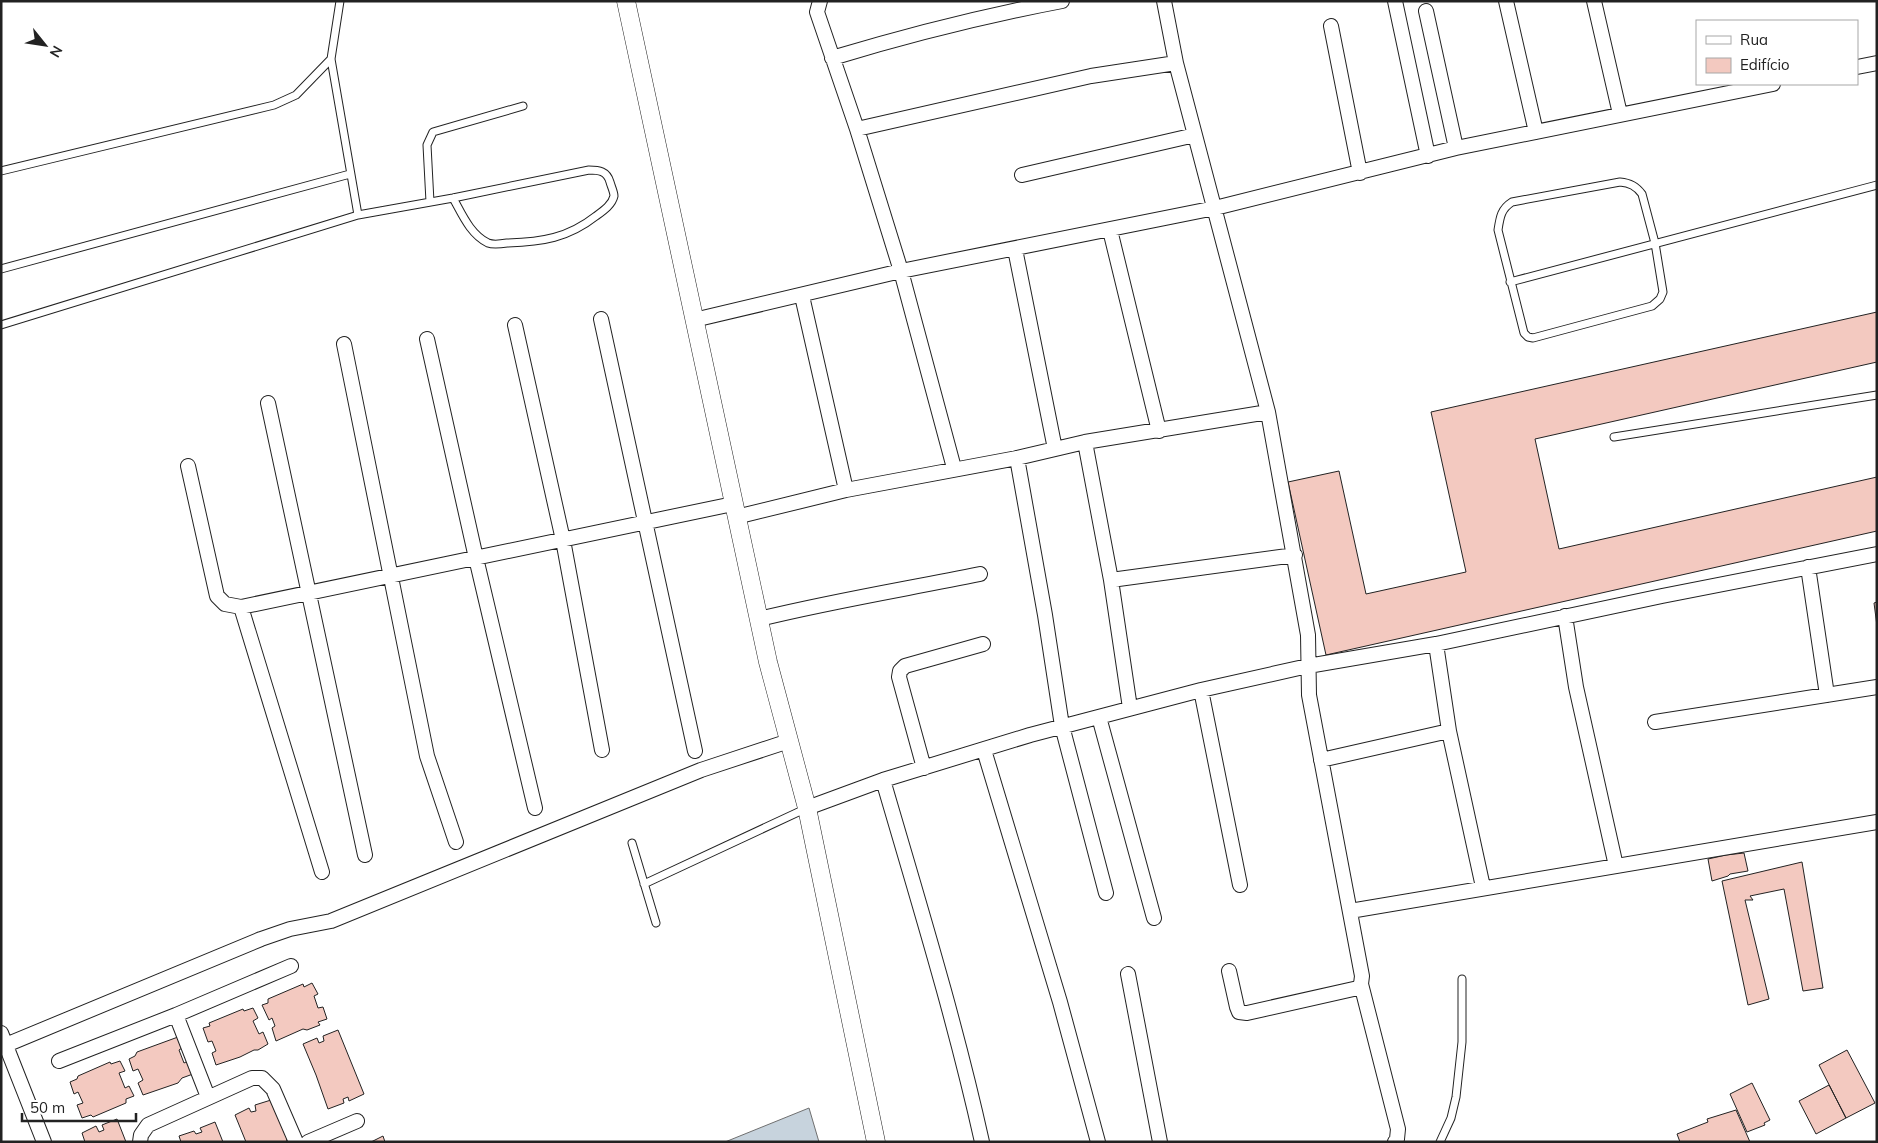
<svg xmlns="http://www.w3.org/2000/svg" width="1878" height="1143" font-family="Mulish,sans-serif">
  <rect width="100%" height="100%" fill="#fff"/>
  <path fill="#c7d3dd" stroke="#6f6f6f" d="M809 1108 819 1142H725Z"/>
  <path fill="#f3c9c0" stroke="#222" d="M1877 312V362L1535 439 1559 549 1877 477V531L1326 655 1288 482 1339 471 1366 594 1466 572 1431 412Z
    M1877 602V626L1874 603Z
    M1744 853 1748 871 1730 874 1728 876 1712 881 1708 859 1726 855Z
    M1802 862 1823 988 1803 991 1784 889 1750 896 1753 900H1745L1769 999 1748 1005 1722 881Z
    M312 983 318 994 314 996 318 1008 323 1007 327 1019 318 1022 320 1025 307 1030 303 1029 276 1041 272 1028 275 1026 272 1018 269 1020 262 1005 268 1003V999L303 984 304 987Z
    M253 1008 258 1018 253 1021 259 1034 263 1032 268 1044 258 1050H254L240 1057 216 1065 212 1053 216 1051 212 1041 208 1042 203 1028 210 1026 209 1023 243 1009 244 1011Z
    M338 1030 364 1094 349 1101 348 1097 343 1099 344 1103 328 1109 316 1075 303 1044 317 1038 319 1043 324 1041 323 1036Z
    M178 1037 182 1048 179 1050 184 1063 188 1061 193 1074 182 1078 178 1083 143 1095 138 1083 143 1080 138 1069 133 1071 129 1059 135 1056 137 1052Z
    M1847 1050 1875 1103 1846 1118 1819 1065Z
    M120 1061 125 1071 119 1073 125 1088 129 1086 134 1096 126 1099V1103L93 1117 91 1115 82 1118 77 1105 83 1103 78 1092 74 1094 70 1082 77 1079 78 1076 110 1062 111 1064Z
    M1752 1083 1770 1120 1764 1123 1765 1125 1747 1132 1730 1094Z
    M1829 1085 1846 1118 1816 1134 1799 1101Z
    M271 1100 286 1132 287 1142H246L235 1115 249 1108 251 1112 256 1111 255 1105Z
    M1736 1110 1750 1142H1680L1677 1134 1708 1122 1707 1119Z
    M117 1119 126 1142H85L82 1133 96 1126 99 1132 104 1130 102 1125Z
    M215 1122 223 1142H181L179 1136 194 1131 196 1134 202 1132 200 1128Z
    M383 1136 385 1142H371Z"/>
  <g fill="none" stroke-linecap="round" stroke-linejoin="round">
    <g stroke="#222" stroke-width="9">
      <path id="service" d="M340 1 331 59 358 215
        M1 171 274 105 296 95 331 59
        M1620 182C1630 183 1636 186 1642 194L1655 243 1663 292 1660 299 1652 306 1533 338 1528 337 1524 333 1498 230C1500 217 1501 209 1512 202Z
        M430 202 427 145 433 132 523 106
        M1 269 350 174
        M1510 282 1877 185
        M1 325 358 215 453 198 589 170C599 170 607 171 610 182 611 186 614 192 614 196 612 205 603 211 596 216 568 238 542 242 507 243 501 244 493 245 488 243 470 234 462 214 453 198
        M1614 437 1877 395
        M632 843 656 923
        M644 884 807 808
        M1440 1142 1451 1118 1456 1097 1462 1042V979"/>
    </g>
    <g stroke="#222" stroke-width="16">
      <path id="minor" d="M820 1 817 12 857 129 901 271 954 468
        M1164 1 1176 63 1268 412 1308 635 1309 695 1362 976 1361 984 1358 988 1247 1013 1239 1012 1237 1007 1229 971
        M1395 1 1428 156
        M1506 1 1536 132
        M1594 1 1620 114
        M1426 11 1456 148
        M1331 26 1360 173
        M832 58C908 35 983 16 1062 1
        M1857 67 1877 63
        M857 129 1091 76 1176 63
        M1022 175 1195 135
        M1110 230 1159 431
        M1015 249 1055 449
        M802 296 846 490
        M601 319 695 751
        M694 320 901 271 1215 208 1456 148 1773 84
        M515 325 563 540 602 750
        M427 339 476 558 535 808
        M344 344 427 756 456 842
        M268 403 365 855
        M1085 442 1111 580 1130 708
        M1017 458 1045 615 1062 726 1106 893
        M188 466 217 596 225 604 241 607 733 504
        M736 517 846 490 1017 458 1085 442 1268 412
        M1808 567 1827 695
        M1111 580 1295 555
        M241 607 322 872
        M1565 616 1576 687 1616 866
        M759 619C832 601 906 589 980 574
        M1436 644 1449 731 1483 887
        M1201 690 1240 885
        M1099 717 1154 918
        M1655 722 1877 687
        M984 750 1060 1002 1098 1142
        M1321 760 1449 731
        M924 768 899 677 900 671 905 666 983 644
        M883 780C918 900 955 1020 982 1142
        M807 808 883 780 1030 735 1201 690 1308 666 1436 644 1662 596 1877 554
        M1350 911 1877 822
        M1128 974 1160 1142
        M1361 984 1398 1129 1397 1139 1395 1142
        M176 1015 208 1097
        M1 1033 44 1142
        M1 1047 261 939 290 929 331 921 701 770 789 741
        M59 1061 176 1015 291 966
        M140 1142 141 1135 148 1125 252 1078H262L273 1089 296 1142
        M308 1142 357 1121"/>
    </g>
    <g stroke="#222" stroke-width="19">
      <path id="tertiary" d="M626 1 768 662 807 808 876 1142"/>
    </g>
    <use href="#service" stroke="#fff" stroke-width="7"/>
    <use href="#minor" stroke="#fff" stroke-width="14"/>
    <use href="#tertiary" stroke="#fff" stroke-width="18"/>
  </g>
  <rect width="1878" height="1143" fill="none" stroke="#222222" stroke-width="5"/>
  <rect x="1696" y="20" width="162" height="65" fill="#ffffff" stroke="#a7a7a7"/>
  <rect x="1706" y="36" width="25" height="8" fill="#ffffff" stroke="#a7a7a7"/>
  <text x="1740" y="45" font-size="15" fill="#222222">Rua</text>
  <rect x="1706" y="58" width="25" height="15" fill="#f3c9c0" stroke="#a7a7a7"/>
  <text x="1740" y="70" font-size="15" fill="#222222">Edifício</text>
  <g transform="translate(45 45) rotate(120)" stroke="#ffffff" stroke-width="4" paint-order="stroke">
  <path d="M0-4L9 19L0 12L-9 19Z" fill="#222222"/>
  <text y="-8" font-size="14" font-weight="bold" text-anchor="middle" fill="#222222">N</text>
  </g>
  <path d="M22 1113v8h114v-8" fill="none" stroke="#222222" stroke-width="2.5"/>
  <text x="30" y="1113" font-size="15" fill="#222222" stroke="#ffffff" stroke-width="4" paint-order="stroke">50 m</text>
</svg>
